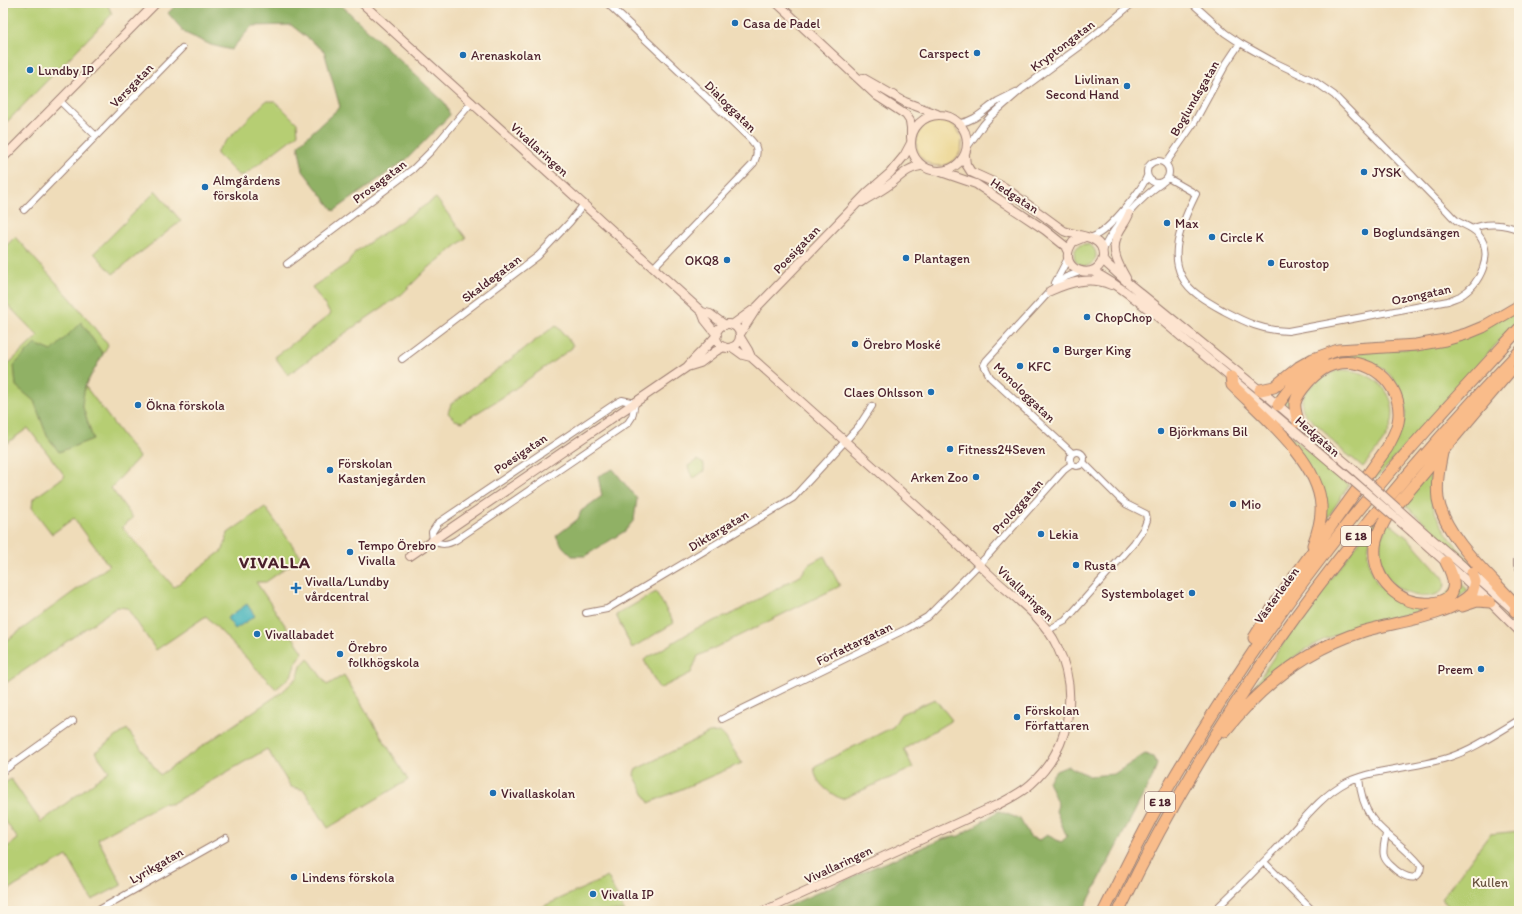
<svg xmlns="http://www.w3.org/2000/svg" width="1522" height="914" font-family="Itim,sans-serif">
  <rect width="100%" height="100%" fill="#fcf5e5"/>
  <filter id="ink" filterUnits="userSpaceOnUse"><feTurbulence type="fractalNoise" baseFrequency=".025" numOctaves="2"/><feDisplacementMap in="SourceGraphic" scale="8" xChannelSelector="R" yChannelSelector="G"/><feConvolveMatrix kernelMatrix="1 2 1 2 8 2 1 2 1" color-interpolation-filters="sRGB"/></filter>
  <filter id="wash" filterUnits="userSpaceOnUse"><feTurbulence type="fractalNoise" baseFrequency=".012" numOctaves="4" result="noise"/><feDisplacementMap in="SourceGraphic" scale="16" xChannelSelector="R" yChannelSelector="G"/><feGaussianBlur stdDeviation="0.9" result="paint"/><feColorMatrix in="noise" values="0 0 0 0 0 0 0 0 0 0 0 0 0 0 0 0 0 1.4 0 .05"/><feComposite in="paint" operator="in"/></filter>
  <g filter="url(#wash)">
    <rect width="100%" height="100%" fill="#efdcb9"/>
    <path fill="#b6ce73" stroke="#80764f" d="M3 3H107L112 14 3 126Z
      M266 101H275L297 123 298 134 244 175H238L217 154V150Z
      M156 191 181 221 113 274 94 253Z
      M436 198 466 238 426 270 402 294 348 331 288 375 275 357 331 314 312 287 348 263 355 252Z
      M15 237 73 301 108 345 85 386 139 457 111 488 133 518 122 527 174 587 223 550 228 533 265 507 301 557 266 582H256L303 652 295 665 291 676 276 689 206 616 156 650 127 608 117 607 3 685V643L109 566 74 518 52 534 32 508 33 499 65 476 28 428 3 446V369L38 336 3 300V249Z
      M1074 255a11 11 0 1 1 22 0a11 11 0 1 1-22 0Z
      M1519 309V319L1376 479 1371 475C1393 447 1422 415 1394 380 1387 371 1377 363 1366 361 1358 359 1334 365 1324 366L1291 408 1283 402 1323 363 1343 356 1359 352 1417 348Z
      M556 325 573 345 572 348 503 397 462 422 455 420 448 413 451 404Z
      M1339 370C1370 368 1401 392 1391 426 1386 441 1373 454 1363 467 1354 459 1343 452 1334 443 1330 439 1327 433 1322 429 1316 423 1307 418 1303 410 1295 392 1325 374 1339 370Z
      M1261 411 1349 485 1323 525 1322 493Z
      M697 460 704 464V471L694 478 690 473 688 466Z
      M1432 469C1421 514 1456 546 1484 576L1403 503Z
      M1377 519 1369 544 1368 553 1369 564 1377 583 1388 593 1434 607 1458 581 1468 590 1454 601 1436 607 1374 622 1325 639 1303 651 1278 668 1248 695 1303 614Z
      M1388 522 1410 540 1443 577C1458 606 1379 606 1380 552 1380 548 1380 543 1381 539 1383 533 1386 528 1388 522Z
      M824 556 840 586 698 656 691 673 659 689 644 660 697 628 734 613 801 575 809 564Z
      M656 592 674 623 632 648 616 615Z
      M308 658 327 685 344 675 408 780 328 828 304 790 291 787 267 749 171 804 163 803 98 839 122 885 92 900 67 856 3 893V850L18 839 3 818V784L11 779 41 822 109 771 95 752 127 729 160 775 282 692 298 677 301 666Z
      M935 699 952 720 904 749 913 768 842 799C830 794 812 781 815 766L893 727 901 714Z
      M720 732 725 737 742 763 649 803 634 775 635 770 709 733Z
      M1519 831V911H1454L1441 899 1490 834Z
      M608 877 624 911H533Z"/>
    <path fill="#90b165" stroke="#6d6848" d="M178 3H339L445 103 450 115 407 159 334 211 303 171 298 145 340 107 324 51 291 25 252 26 231 50 211 45 185 33 168 13Z
      M81 322 103 354 85 386 82 404 93 439 59 452 47 436 34 401 16 386 14 365 35 344 52 351Z
      M613 469 637 499 634 520 625 531 585 556H572L563 547 556 536 578 519 581 511 602 496 598 476Z
      M1145 754 1153 757 1157 764 1153 776 1083 911H777L872 868 943 839 959 836 999 811 1020 819 1030 837 1040 840 1047 835 1061 842 1067 837 1056 811 1058 805 1048 781 1056 771 1068 766 1089 776 1114 774Z"/>
    <path fill="#eeda9e" stroke="#9c7c64" d="M916 143a23 23 0 1 1 46 0a23 23 0 1 1-46 0Z"/>
    <path fill="#43b3bb" stroke="#466973" d="M247 604 255 616 235 629 227 618Z"/>
  </g>
  <g filter="url(#ink)">
    <g fill="none" stroke-linecap="round" stroke-linejoin="round">
      <g stroke="#9c7e72" stroke-width="8">
        <path id="street" d="M607 3 740 129C751 141 762 145 754 163L653 268
          M60 101 96 136
          M960 123C976 121 985 109 998 101 1004 98 1010 95 1016 92
          M968 146 983 125 991 116 1022 89 1086 42 1133 3
          M1147 172a11 11 0 1 1 22 0a11 11 0 1 1-22 0Z
          M1166 163 1194 123 1226 64 1240 43
          M1168 178 1196 194C1180 226 1161 268 1198 295 1206 301 1215 306 1224 311 1245 322 1263 331 1288 331L1448 301C1452 299 1456 298 1460 296 1480 285 1495 254 1478 234 1472 227 1463 225 1457 221 1453 218 1449 213 1446 210L1334 95 1314 81 1274 62 1240 43 1225 33 1192 3
          M24 210 182 48
          M1472 229C1486 222 1505 224 1519 230
          M1089 238C1092 237 1096 236 1098 234 1111 227 1142 190 1147 176
          M1103 251C1110 229 1143 196 1162 183
          M287 264 413 169 430 152 472 102
          M1055 283 1068 258
          M402 359 538 256 570 222 584 204
          M622 400 635 403 632 417 628 423 456 540C447 545 442 545 433 541L432 532 438 523 616 403Z
          M1070 459a7 7 0 1 1 14 0a7 7 0 1 1-14 0Z
          M1072 453 990 377 984 365 986 361 1050 291 1066 277 1080 272
          M1519 559 1517 560V565L1519 568
          M586 613 607 609 793 498 859 426 872 406
          M1048 630 1065 621 1074 611 1134 543 1144 528 1147 520 1146 514 1126 504 1118 497 1083 462
          M722 719 908 628 927 617 989 554 1064 470 1072 464
          M3 771 73 721
          M1359 778C1364 832 1393 831 1421 866 1419 893 1386 865 1384 856 1382 849 1385 841 1386 834
          M1264 862 1313 911
          M97 911 226 838
          M1214 911C1237 889 1259 867 1281 844 1300 824 1321 795 1347 782 1377 768 1417 768 1450 757 1474 749 1497 733 1519 720"/>
      </g>
      <g stroke="#9c7e72" stroke-width="10">
        <path id="secondary" d="M362 3 702 312 705 320 717 335
          M777 3 877 96 906 115 910 121 911 128V138
          M863 78 905 102 937 114
          M911 143a28 28 0 1 1 56 0a28 28 0 1 1-56 0Z
          M965 156 966 164 971 172 1004 187 1064 231C1074 235 1086 235 1094 240 1100 243 1103 249 1103 255 1102 284 1052 272 1073 242L1085 237
          M3 158 156 3
          M941 172 976 184 1045 230 1065 246 1068 252
          M862 202C871 196 881 191 889 185 900 177 908 167 921 166
          M1103 259 1107 264 1128 283 1278 405 1359 474
          M1092 271C1126 288 1160 319 1190 344 1245 389 1299 435 1353 481
          M1126 278C1118 264 1110 250 1118 234 1121 227 1126 222 1129 214
          M1050 291C1070 282 1090 276 1111 285
          M702 312 710 314 725 325
          M716 336a12 12 0 1 1 24 0a12 12 0 1 1-24 0Z
          M732 325 757 307 868 192 890 173 904 156 911 143
          M740 334 756 309
          M740 337 748 350 751 357
          M732 347 743 355 751 357C831 428 912 500 990 575 1013 597 1043 616 1057 646 1080 693 1070 749 1031 784 1021 793 1009 799 997 805L764 911
          M687 367C696 356 707 347 716 336
          M1417 526 1516 612
          M1412 532 1487 599 1519 631
          M410 556 687 367 700 363 716 351 724 347"/>
      </g>
      <g stroke="#9c7e72" stroke-width="13">
        <path id="highway" d="M1231 377 1232 385C1262 415 1319 461 1321 506 1322 519 1318 532 1313 545
          M1260 390 1274 387 1299 367 1313 359 1338 350 1416 345 1445 340 1466 334 1483 327 1519 306
          M1278 405C1289 387 1305 371 1322 360
          M1442 453C1439 468 1436 483 1438 499 1445 538 1490 576 1516 605L1515 611
          M1446 562C1451 571 1457 584 1451 594 1447 600 1439 602 1432 603 1399 606 1372 580 1375 546 1376 536 1381 527 1386 518L1510 371
          M1462 606 1477 601 1490 602
          M1254 638 1277 601 1387 448C1393 437 1399 426 1399 413 1399 377 1360 352 1327 367 1320 370 1315 375 1310 380 1304 387 1297 394 1295 403 1294 409 1297 416 1298 422
          M1225 731C1261 686 1305 650 1361 632 1392 622 1450 617 1472 593L1475 582 1472 573
          M1104 911C1125 869 1145 827 1169 786 1223 693 1284 603 1352 518 1404 453 1462 391 1519 329
          M1119 911C1219 701 1359 519 1519 352"/>
      </g>
      <use href="#street" stroke="#fff" stroke-width="6"/>
      <use href="#secondary" stroke="#fde4d0" stroke-width="8"/>
      <use href="#highway" stroke="#f9bc8a" stroke-width="11"/>
      <g stroke="#9c7e72" stroke-width="10" stroke-linecap="butt">
        <path id="secondary-bridge" d="M1359 474 1417 526
          M1353 481 1412 532"/>
      </g>
      <use href="#secondary-bridge" stroke="#fde4d0" stroke-width="8"/>
    </g>
  </g>
  <g fill="#1f6fb2" stroke="#fcf5e5" stroke-width="1.5">
    <circle cx="735" cy="23" r="4"/>
    <circle cx="977" cy="53" r="4"/>
    <circle cx="463" cy="55" r="4"/>
    <circle cx="30" cy="70" r="4"/>
    <circle cx="1127" cy="86" r="4"/>
    <circle cx="1364" cy="172" r="4"/>
    <circle cx="205" cy="187" r="4"/>
    <circle cx="1167" cy="223" r="4"/>
    <circle cx="1365" cy="232" r="4"/>
    <circle cx="1212" cy="237" r="4"/>
    <circle cx="906" cy="258" r="4"/>
    <circle cx="727" cy="260" r="4"/>
    <circle cx="1271" cy="263" r="4"/>
    <circle cx="1087" cy="317" r="4"/>
    <circle cx="855" cy="344" r="4"/>
    <circle cx="1056" cy="350" r="4"/>
    <circle cx="1020" cy="366" r="4"/>
    <circle cx="931" cy="392" r="4"/>
    <circle cx="138" cy="405" r="4"/>
    <circle cx="1161" cy="431" r="4"/>
    <circle cx="950" cy="449" r="4"/>
    <circle cx="330" cy="470" r="4"/>
    <circle cx="976" cy="477" r="4"/>
    <circle cx="1233" cy="504" r="4"/>
    <circle cx="1041" cy="534" r="4"/>
    <circle cx="350" cy="552" r="4"/>
    <circle cx="1076" cy="565" r="4"/>
    <path d="M294 582h4v4h4v4h-4v4h-4v-4h-4v-4h4z"/>
    <circle cx="1192" cy="593" r="4"/>
    <circle cx="257" cy="634" r="4"/>
    <circle cx="340" cy="654" r="4"/>
    <circle cx="1481" cy="669" r="4"/>
    <circle cx="1017" cy="717" r="4"/>
    <circle cx="493" cy="793" r="4"/>
    <circle cx="294" cy="877" r="4"/>
    <circle cx="593" cy="894" r="4"/>
  </g>
  <g text-anchor="middle" stroke-width="4" stroke-linejoin="round" paint-order="stroke">
    <g fill="#fcf5e5" stroke="#7f5f63" stroke-width="1">
      <rect x="1341" y="526" width="30" height="20" rx="3"/>
      <rect x="1145" y="792" width="30" height="20" rx="3"/>
    </g>
    <g font-size="12" font-weight="bold" fill="#4a1f2b">
      <text x="1356" y="540">E 18</text>
      <text x="1160" y="806">E 18</text>
    </g>
    <g font-size="13" fill="#4a1f2b" stroke="#fcf5e5" text-anchor="start">
      <text x="743" y="28">Casa de Padel</text>
      <text x="969" y="58" text-anchor="end">Carspect</text>
      <text x="471" y="60">Arenaskolan</text>
      <text x="38" y="75">Lundby IP</text>
      <text x="1119" y="84" text-anchor="end">Livlinan<tspan x="1119" dy="15">Second Hand</tspan></text>
      <text x="1372" y="177">JYSK</text>
      <text x="213" y="185">Almgårdens<tspan x="213" dy="15">förskola</tspan></text>
      <text x="1175" y="228">Max</text>
      <text x="1373" y="237">Boglundsängen</text>
      <text x="1220" y="242">Circle K</text>
      <text x="914" y="263">Plantagen</text>
      <text x="719" y="265" text-anchor="end">OKQ8</text>
      <text x="1279" y="268">Eurostop</text>
      <text x="1095" y="322">ChopChop</text>
      <text x="863" y="349">Örebro Moské</text>
      <text x="1064" y="355">Burger King</text>
      <text x="1028" y="371">KFC</text>
      <text x="923" y="397" text-anchor="end">Claes Ohlsson</text>
      <text x="146" y="410">Ökna förskola</text>
      <text x="1169" y="436">Björkmans Bil</text>
      <text x="958" y="454">Fitness24Seven</text>
      <text x="338" y="468">Förskolan<tspan x="338" dy="15">Kastanjegården</tspan></text>
      <text x="968" y="482" text-anchor="end">Arken Zoo</text>
      <text x="1241" y="509">Mio</text>
      <text x="1049" y="539">Lekia</text>
      <text x="358" y="550">Tempo Örebro<tspan x="358" dy="15">Vivalla</tspan></text>
      <text x="1084" y="570">Rusta</text>
      <text x="305" y="586">Vivalla/Lundby<tspan x="305" dy="15">vårdcentral</tspan></text>
      <text x="1184" y="598" text-anchor="end">Systembolaget</text>
      <text x="265" y="639">Vivallabadet</text>
      <text x="348" y="652">Örebro<tspan x="348" dy="15">folkhögskola</tspan></text>
      <text x="1473" y="674" text-anchor="end">Preem</text>
      <text x="1025" y="715">Förskolan<tspan x="1025" dy="15">Författaren</tspan></text>
      <text x="501" y="798">Vivallaskolan</text>
      <text x="302" y="882">Lindens förskola</text>
      <text x="601" y="899">Vivalla IP</text>
    </g>
    <g font-size="13" fill="#4a1f2b" stroke="#fcf5e5">
      <text transform="translate(1062 45) rotate(-37)" y="5">Kryptongatan</text>
      <text transform="translate(131 85) rotate(-46)" y="5">Versgatan</text>
      <text transform="translate(1194 98) rotate(-60)" y="5">Boglundsgatan</text>
      <text transform="translate(731 106) rotate(45)" y="5">Dialoggatan</text>
      <text transform="translate(540 149) rotate(42)" y="5">Vivallaringen</text>
      <text transform="translate(379 181) rotate(-37)" y="5">Prosagatan</text>
      <text transform="translate(1015 195) rotate(33)" y="5">Hedgatan</text>
      <text transform="translate(796 249) rotate(-46)" y="5">Poesigatan</text>
      <text transform="translate(491 278) rotate(-37)" y="5">Skaldegatan</text>
      <text transform="translate(1421 294) rotate(-12)" y="5">Ozongatan</text>
      <text transform="translate(1025 392) rotate(44)" y="5">Monologgatan</text>
      <text transform="translate(1318 436) rotate(41)" y="5">Hedgatan</text>
      <text transform="translate(520 453) rotate(-34)" y="5">Poesigatan</text>
      <text transform="translate(1017 506) rotate(-48)" y="5">Prologgatan</text>
      <text transform="translate(718 530) rotate(-31)" y="5">Diktargatan</text>
      <text transform="translate(1026 593) rotate(44)" y="5">Vivallaringen</text>
      <text transform="translate(1276 595) rotate(-54)" y="5">Västerleden</text>
      <text transform="translate(854 643) rotate(-26)" y="5">Författargatan</text>
      <text transform="translate(838 864) rotate(-25)" y="5">Vivallaringen</text>
      <text transform="translate(156 865) rotate(-30)" y="5">Lyrikgatan</text>
    </g>
    <g font-size="13" fill="#6a5441" stroke="#fcf5e5">
      <text x="1490" y="887">Kullen</text>
    </g>
    <g font-size="17" font-weight="bold" letter-spacing="1" fill="#4a1f2b" stroke="#fcf5e5">
      <text x="275" y="568">VIVALLA</text>
    </g>
  </g>
  <rect width="1522" height="914" fill="none" stroke="#fcf5e5" stroke-width="16"/>
</svg>
